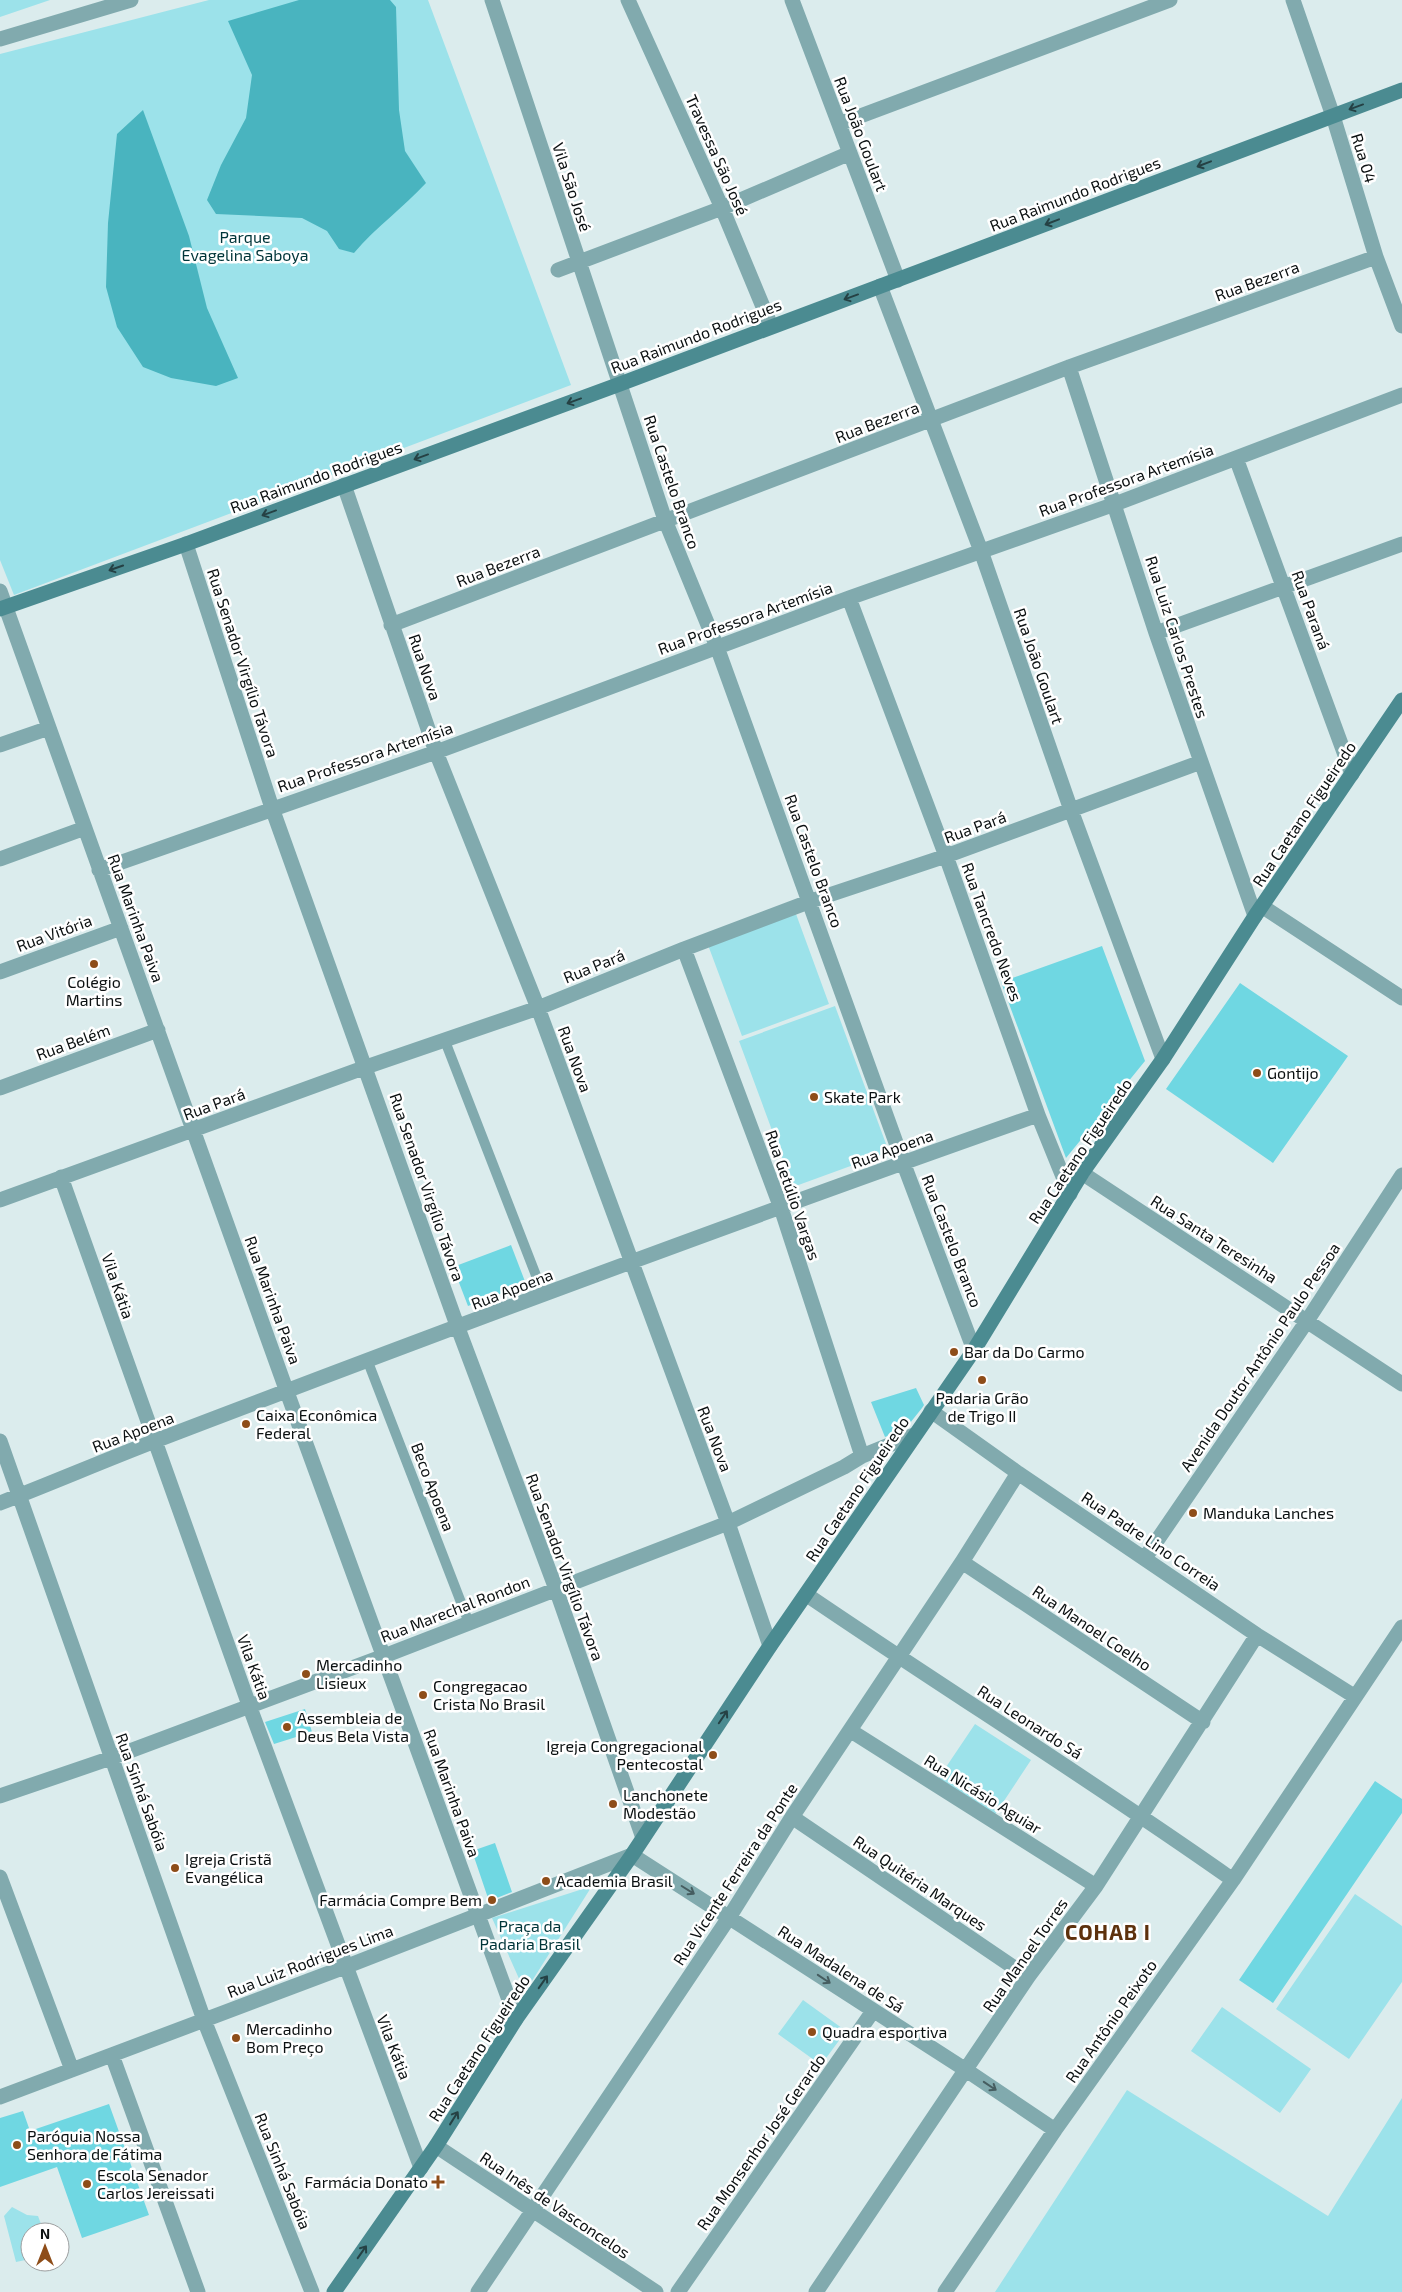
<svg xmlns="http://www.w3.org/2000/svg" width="1402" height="2292" font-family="'Exo 2',sans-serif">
  <rect width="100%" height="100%" fill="#dbeced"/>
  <path fill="#9ce2ea" d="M0 0H50L0 17Z
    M209 0H428L571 385 14 595 0 560V54Z
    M796 914 829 1004 742 1036 708 945Z
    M835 1006 889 1152 793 1187 739 1041Z
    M975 1724 1031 1760 994 1816 938 1779Z
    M592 1886 525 1992 492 1918Z
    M1355 1894 1402 1926V1982L1349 2059 1276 2009Z
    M803 2000 846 2031 821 2065 778 2034Z
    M1222 2007 1311 2069 1280 2113 1191 2051Z
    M1127 2090 1328 2216 1402 2098V2292H995Z
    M12 2207 27 2215 38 2216 44 2232H30V2259L16 2262 4 2216Z"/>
  <path fill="#49b4bf" d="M299 0H390L396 7 399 110 405 151 426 183C403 208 376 227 354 253L339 249 327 231 302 218 216 214 207 200 221 165 246 118 252 75 228 21Z
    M143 110 189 236 207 308 238 378 216 386 171 378 143 367 117 327 106 287 108 223 117 134Z"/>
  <path fill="#6fd7e2" d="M1102 946 1145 1061 1066 1158 1001 982Z
    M1240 983 1348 1056 1273 1163 1166 1089Z
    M511 1245 526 1284 468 1306 453 1267Z
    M916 1388 924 1405 922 1408 906 1428 885 1437 871 1402Z
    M305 1709 312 1732 274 1744 265 1722Z
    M1375 1781 1402 1799V1813L1273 2003 1239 1980Z
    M495 1843 512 1892 489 1901 472 1851Z
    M109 2104 149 2215 82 2238 57 2167 0 2187V2118L23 2111 30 2131Z"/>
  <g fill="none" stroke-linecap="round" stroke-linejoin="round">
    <path stroke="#81aaae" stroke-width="10" d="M445 1041 544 1296
      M368 1362 469 1623"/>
    <path stroke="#81aaae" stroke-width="15" d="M492 0 665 520 717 647 903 1162 974 1350
      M628 0 722 208 771 326
      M792 0 898 280
      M1293 0 1333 116 1376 257 1402 326
      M0 39 131 0
      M839 124 1170 0
      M558 270 722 208 850 153
      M880 286 981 551 1071 810 1163 1059
      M1069 367 1156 633 1255 916
      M1236 458 1352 774
      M344 485 436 752 538 1008 728 1523 770 1646
      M186 544 272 808 458 1328 556 1589 643 1838
      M0 591 287 1392 516 2019
      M849 598 946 856 1038 1115 1070 1194
      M391 625 1069 367 1376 257
      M1156 633 1402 544
      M0 745 49 728
      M0 859 85 828
      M99 870 436 752 849 598 1115 504 1402 395
      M1263 907 1402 998
      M684 949 781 1208 862 1456
      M0 972 121 928
      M0 1088 158 1030
      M1082 1173 1402 1384
      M61 1177 249 1705 421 2168
      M0 1200 366 1067 538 1008 684 949 811 901 946 856 1201 762
      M931 1411 1018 1473 1257 1635 1354 1696
      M0 1441 204 2020 312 2292
      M0 1503C52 1483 103 1461 155 1441 448 1329 742 1219 1038 1115
      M1145 1558 1307 1321 1402 1175
      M962 1562 1203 1722
      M807 1595C948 1691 1093 1781 1233 1880
      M851 1731 1096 1886
      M0 1796 111 1758 384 1656 728 1523 844 1467 862 1456 914 1435
      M792 1817 1028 1977
      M0 1877 72 2070
      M112 2055 198 2292
      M0 2097 345 1967 632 1855 966 2070 1055 2130
      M436 2146 656 2292
      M478 2292 730 1916 792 1817 962 1562 1018 1473
      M678 2292 873 2011
      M816 2292 1028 1977 1096 1886 1257 1635
      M945 2292 1055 2130 1233 1880 1402 1627"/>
    <path stroke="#4b8b91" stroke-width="15" d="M0 609 186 544 620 384 1402 90
      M334 2292 436 2146 516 2019 632 1855 770 1646 974 1350 1082 1173 1163 1059 1255 916 1402 700"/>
  </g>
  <defs><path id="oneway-shaft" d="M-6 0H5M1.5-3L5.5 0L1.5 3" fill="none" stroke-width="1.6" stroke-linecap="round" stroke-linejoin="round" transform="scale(1.25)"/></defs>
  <g stroke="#254144">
    <use href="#oneway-shaft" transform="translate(1356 107) rotate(160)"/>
    <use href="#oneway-shaft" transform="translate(1204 164) rotate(159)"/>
    <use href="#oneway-shaft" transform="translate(1052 222) rotate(159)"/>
    <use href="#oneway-shaft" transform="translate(851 297) rotate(160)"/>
    <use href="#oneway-shaft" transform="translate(574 401) rotate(160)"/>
    <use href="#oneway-shaft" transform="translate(421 457) rotate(160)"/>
    <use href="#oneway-shaft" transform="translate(269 513) rotate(160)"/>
    <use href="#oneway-shaft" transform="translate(116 568) rotate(161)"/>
    <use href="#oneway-shaft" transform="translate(723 1717) rotate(-56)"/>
    <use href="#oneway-shaft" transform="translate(543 1982) rotate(-55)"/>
    <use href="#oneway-shaft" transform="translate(454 2118) rotate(-58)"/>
    <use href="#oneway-shaft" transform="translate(362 2252) rotate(-55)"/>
  </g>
  <g stroke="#465d60">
    <use href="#oneway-shaft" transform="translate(688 1890) rotate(32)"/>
    <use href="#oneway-shaft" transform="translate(824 1979) rotate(34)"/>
    <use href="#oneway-shaft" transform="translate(990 2086) rotate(34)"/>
  </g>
  <g fill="#8e4d19" stroke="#fff" stroke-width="2">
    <circle cx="94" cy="964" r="5"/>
    <circle cx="1257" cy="1073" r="5"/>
    <circle cx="814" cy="1097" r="5"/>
    <circle cx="954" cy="1352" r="5"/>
    <circle cx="982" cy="1380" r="5"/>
    <circle cx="246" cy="1424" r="5"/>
    <circle cx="1193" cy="1513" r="5"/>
    <circle cx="306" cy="1674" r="5"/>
    <circle cx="423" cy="1695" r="5"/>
    <circle cx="287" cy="1727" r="5"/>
    <circle cx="713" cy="1755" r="5"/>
    <circle cx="613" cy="1804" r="5"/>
    <circle cx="175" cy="1868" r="5"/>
    <circle cx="546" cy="1881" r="5"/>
    <circle cx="492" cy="1900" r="5"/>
    <circle cx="812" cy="2032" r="5"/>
    <circle cx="236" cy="2038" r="5"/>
    <circle cx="17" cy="2145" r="5"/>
    <path d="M435.5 2174.5h5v5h5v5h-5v5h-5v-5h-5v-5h5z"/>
    <circle cx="87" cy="2184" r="5"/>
  </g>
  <g text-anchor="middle" stroke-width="5" stroke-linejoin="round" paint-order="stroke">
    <g font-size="16" fill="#0b1011" stroke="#fff">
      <text transform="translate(861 134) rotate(69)" y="6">Rua João Goulart</text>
      <text transform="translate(717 155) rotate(66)" y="6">Travessa São José</text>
      <text transform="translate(1364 158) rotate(73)" y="6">Rua 04</text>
      <text transform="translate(572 187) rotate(72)" y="6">Vila São José</text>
      <text transform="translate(1075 194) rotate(-21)" y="6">Rua Raimundo Rodrigues</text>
      <text transform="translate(1257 281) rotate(-20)" y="6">Rua Bezerra</text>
      <text transform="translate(696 336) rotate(-21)" y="6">Rua Raimundo Rodrigues</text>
      <text transform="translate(877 422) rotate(-21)" y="6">Rua Bezerra</text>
      <text transform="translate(316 477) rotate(-20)" y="6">Rua Raimundo Rodrigues</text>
      <text transform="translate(1126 480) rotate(-20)" y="6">Rua Professora Artemísia</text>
      <text transform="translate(672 482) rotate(71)" y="6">Rua Castelo Branco</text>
      <text transform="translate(498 566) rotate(-21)" y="6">Rua Bezerra</text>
      <text transform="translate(1311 610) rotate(70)" y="6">Rua Paraná</text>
      <text transform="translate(745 618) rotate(-20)" y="6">Rua Professora Artemísia</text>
      <text transform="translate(1177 637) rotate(72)" y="6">Rua Luiz Carlos Prestes</text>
      <text transform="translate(243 663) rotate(72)" y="6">Rua Senador Virgílio Távora</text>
      <text transform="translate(1039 666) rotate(71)" y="6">Rua João Goulart</text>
      <text transform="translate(425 667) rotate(71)" y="6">Rua Nova</text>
      <text transform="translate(365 757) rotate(-19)" y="6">Rua Professora Artemísia</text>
      <text transform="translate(1304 814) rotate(-56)" y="6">Rua Caetano Figueiredo</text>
      <text transform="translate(975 827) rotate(-20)" y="6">Rua Pará</text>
      <text transform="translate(814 861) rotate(70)" y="6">Rua Castelo Branco</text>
      <text transform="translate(136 918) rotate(70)" y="6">Rua Marinha Paiva</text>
      <text transform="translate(992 932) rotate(70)" y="6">Rua Tancredo Neves</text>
      <text transform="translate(54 933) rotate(-20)" y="6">Rua Vitória</text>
      <text transform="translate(594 966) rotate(-22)" y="6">Rua Pará</text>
      <text transform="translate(73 1042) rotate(-20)" y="6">Rua Belém</text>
      <text transform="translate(575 1059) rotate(70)" y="6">Rua Nova</text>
      <text transform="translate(214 1104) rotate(-20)" y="6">Rua Pará</text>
      <text transform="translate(892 1149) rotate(-20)" y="6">Rua Apoena</text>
      <text transform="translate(1080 1151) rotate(-56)" y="6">Rua Caetano Figueiredo</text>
      <text transform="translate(427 1187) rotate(71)" y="6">Rua Senador Virgílio Távora</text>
      <text transform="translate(793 1195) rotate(71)" y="6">Rua Getúlio Vargas</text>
      <text transform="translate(1214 1239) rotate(33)" y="6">Rua Santa Teresinha</text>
      <text transform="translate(952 1241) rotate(69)" y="6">Rua Castelo Branco</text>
      <text transform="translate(118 1286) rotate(71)" y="6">Vila Kátia</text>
      <text transform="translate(512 1289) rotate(-21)" y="6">Rua Apoena</text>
      <text transform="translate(273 1300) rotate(70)" y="6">Rua Marinha Paiva</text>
      <text transform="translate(1260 1357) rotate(-56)" y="6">Avenida Doutor Antônio Paulo Pessoa</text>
      <text transform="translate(133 1432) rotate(-21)" y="6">Rua Apoena</text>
      <text transform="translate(715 1439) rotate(69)" y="6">Rua Nova</text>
      <text transform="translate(433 1487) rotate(69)" y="6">Beco Apoena</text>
      <text transform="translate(857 1489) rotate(-56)" y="6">Rua Caetano Figueiredo</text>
      <text transform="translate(1151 1541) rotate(34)" y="6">Rua Padre Lino Correia</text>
      <text transform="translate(565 1567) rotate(70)" y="6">Rua Senador Virgílio Távora</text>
      <text transform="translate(455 1609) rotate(-21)" y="6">Rua Marechal Rondon</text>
      <text transform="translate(1092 1628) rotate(34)" y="6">Rua Manoel Coelho</text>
      <text transform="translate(254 1667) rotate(70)" y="6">Vila Kátia</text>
      <text transform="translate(1030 1722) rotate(33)" y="6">Rua Leonardo Sá</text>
      <text transform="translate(142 1792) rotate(70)" y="6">Rua Sinhá Sabóia</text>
      <text transform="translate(452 1793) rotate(70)" y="6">Rua Marinha Paiva</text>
      <text transform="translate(983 1794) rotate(32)" y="6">Rua Nicásio Aguiar</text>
      <text transform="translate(735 1874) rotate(-57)" y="6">Rua Vicente Ferreira da Ponte</text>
      <text transform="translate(920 1883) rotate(34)" y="6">Rua Quitéria Marques</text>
      <text transform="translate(1025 1955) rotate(-55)" y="6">Rua Manoel Torres</text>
      <text transform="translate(310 1961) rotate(-21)" y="6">Rua Luiz Rodrigues Lima</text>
      <text transform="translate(841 1969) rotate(33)" y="6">Rua Madalena de Sá</text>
      <text transform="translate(1111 2021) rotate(-55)" y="6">Rua Antônio Peixoto</text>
      <text transform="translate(394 2047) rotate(69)" y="6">Vila Kátia</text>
      <text transform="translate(479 2048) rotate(-57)" y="6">Rua Caetano Figueiredo</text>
      <text transform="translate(761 2142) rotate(-55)" y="6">Rua Monsenhor José Gerardo</text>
      <text transform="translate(283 2171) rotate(68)" y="6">Rua Sinhá Sabóia</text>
      <text transform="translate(555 2205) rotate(34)" y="6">Rua Inês de Vasconcelos</text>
    </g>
    <g font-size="16" fill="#003539" stroke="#fff">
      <text x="245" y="243">Parque<tspan x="245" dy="18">Evagelina Saboya</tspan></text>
      <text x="530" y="1932">Praça da<tspan x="530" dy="18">Padaria Brasil</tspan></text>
    </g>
    <g font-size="16" fill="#0b1011" stroke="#fff" text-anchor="start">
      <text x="94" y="988" text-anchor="middle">Colégio<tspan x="94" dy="18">Martins</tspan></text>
      <text x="1267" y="1079">Gontijo</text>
      <text x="824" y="1103">Skate Park</text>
      <text x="964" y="1358">Bar da Do Carmo</text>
      <text x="982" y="1404" text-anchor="middle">Padaria Grão<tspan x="982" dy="18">de Trigo II</tspan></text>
      <text x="256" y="1421">Caixa Econômica<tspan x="256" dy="18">Federal</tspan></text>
      <text x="1203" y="1519">Manduka Lanches</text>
      <text x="316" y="1671">Mercadinho<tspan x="316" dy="18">Lisieux</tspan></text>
      <text x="433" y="1692">Congregacao<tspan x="433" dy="18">Crista No Brasil</tspan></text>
      <text x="297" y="1724">Assembleia de<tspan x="297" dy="18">Deus Bela Vista</tspan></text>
      <text x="703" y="1752" text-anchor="end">Igreja Congregacional<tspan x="703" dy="18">Pentecostal</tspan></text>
      <text x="623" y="1801">Lanchonete<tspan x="623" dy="18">Modestão</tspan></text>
      <text x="185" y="1865">Igreja Cristã<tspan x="185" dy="18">Evangélica</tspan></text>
      <text x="556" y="1887">Academia Brasil</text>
      <text x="482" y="1906" text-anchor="end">Farmácia Compre Bem</text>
      <text x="246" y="2035">Mercadinho<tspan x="246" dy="18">Bom Preço</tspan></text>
      <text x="822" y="2038">Quadra esportiva</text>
      <text x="27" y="2142">Paróquia Nossa<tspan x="27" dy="18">Senhora de Fátima</tspan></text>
      <text x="97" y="2181">Escola Senador<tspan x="97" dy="18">Carlos Jereissati</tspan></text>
      <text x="428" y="2188" text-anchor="end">Farmácia Donato</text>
    </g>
    <g font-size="21" font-weight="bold" letter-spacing="1" fill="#5d310d" stroke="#fff">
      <text x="1108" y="1940">COHAB I</text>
    </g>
  </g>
  <g transform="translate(45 2247)"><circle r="24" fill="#ffffff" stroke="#9d9fa0"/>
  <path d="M0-4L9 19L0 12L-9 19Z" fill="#8e4d19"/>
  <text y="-8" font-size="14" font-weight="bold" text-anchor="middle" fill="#0b1011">N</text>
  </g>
</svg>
